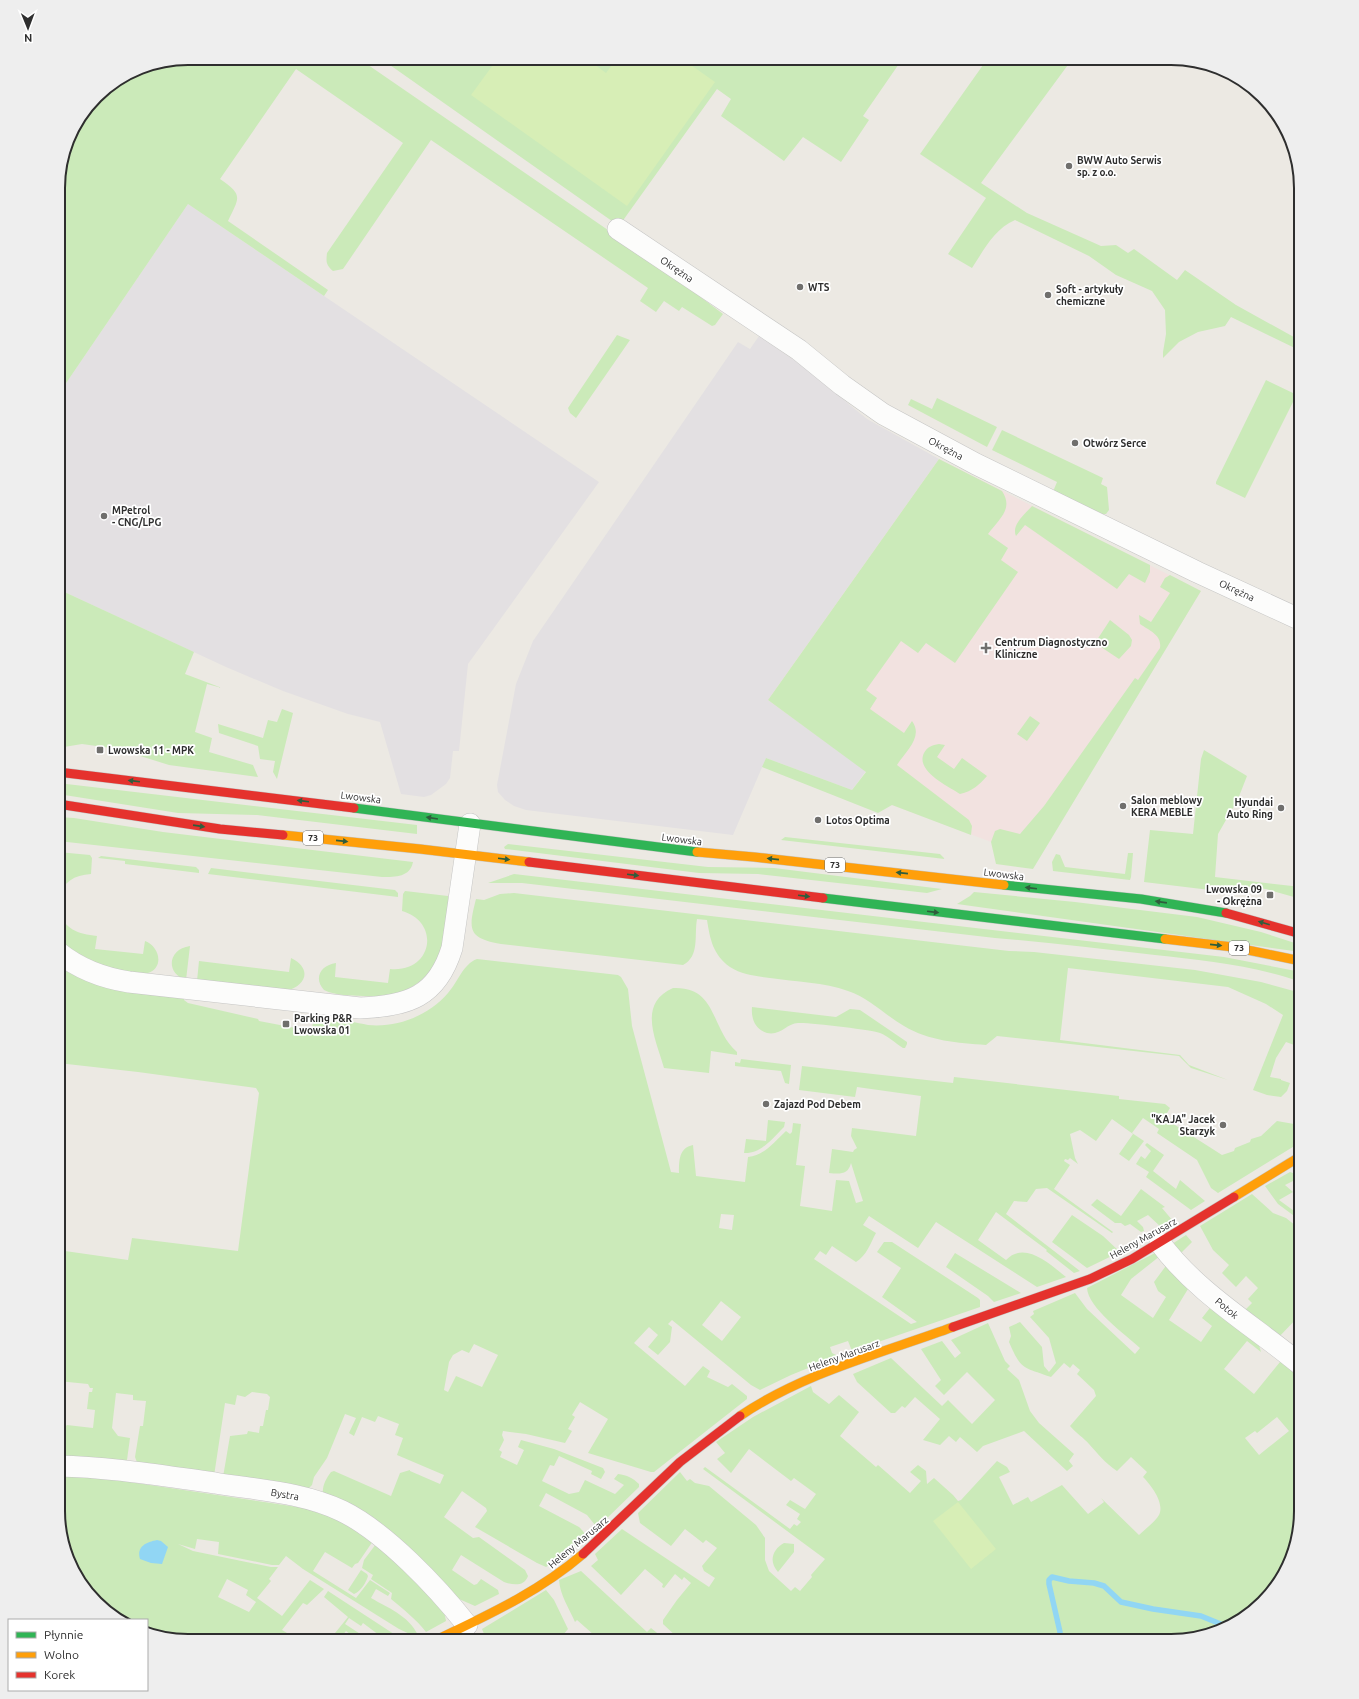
<svg xmlns="http://www.w3.org/2000/svg" width="1359" height="1699" font-family="Ubuntu,sans-serif">
  <rect width="100%" height="100%" fill="#ece9e3"/>
  <path fill="#e3e0e2" d="M188 204 599 482 468 664 459 751H453L450 778 446 784 431 795 424 797 401 794 380 722 348 714 283 691 226 667 58 589V395Z
    M759 336 801 365 867 419 939 459 768 700 866 771 852 790 766 758 733 835 526 810 514 806 505 800 498 792 497 785 516 684 533 641 738 342 750 349Z"/>
  <path fill="#f2e2e0" d="M939 459 1201 591 1037 859 892 805 866 771 768 700Z"/>
  <path fill="#cbeab9" fill-rule="evenodd" d="M188 58H358L653 261 723 314 715 325 712 326 682 307 679 311 664 301 656 312 640 301 648 288 431 140 343 269 333 271C326 265 326 262 327 253L403 143 296 69 220 179C244 195 239 198 228 221L328 290 324 296 188 204 58 395V179L72 130 102 90 138 68Z
    M380 58H903L863 116 869 120 841 162 803 137 784 161 721 116 731 99 717 89 619 226Z
    M988 58H1073L981 183 1027 213 1101 246 1116 245 1128 253 1134 249 1177 280 1185 270 1236 305 1301 341V351L1231 317 1225 326 1198 332 1179 342 1163 358V352L1166 334 1165 310 1152 291 1116 275 1089 256 1015 220C994 229 984 250 972 268L948 254 986 198 920 154Z
    M617 335 630 340 576 418 570 413 568 408Z
    M1266 380 1295 394 1296 396 1245 498 1216 484V482Z
    M937 398 997 427 987 447 908 405 911 399 932 409Z
    M1002 430 1103 478 1101 484 1107 487 1109 510 1106 514H1099L1052 494 1057 482 992 450Z
    M939 459 1002 491C1014 509 999 519 988 534L1008 548 1001 560 1018 572 955 663 926 643 918 653 901 641 866 690 877 698 870 709 904 733 912 721C924 737 905 752 897 765L969 820 972 826 971 835 892 805 878 813 762 767 766 758 852 790 866 772 768 700Z
    M1032 506 1150 565V572L1145 583 1129 574 1117 589 1025 525 1016 536C1011 525 1025 514 1032 506Z
    M1170 575 1201 591 1033 869 996 864 991 842 995 831 1000 829 1020 834 1044 806 1135 678 1138 680 1160 648C1162 635 1150 631 1140 624L1139 615 1151 622 1170 593 1160 587 1165 578Z
    M58 589 194 652 185 674 222 688 207 684 195 732 212 738 209 752 253 765 258 777 169 765 118 749 82 744 58 748Z
    M1110 620 1129 635 1132 640 1131 646 1119 659 1095 643Z
    M282 709 293 713 277 779 273 772 275 761 260 759 258 746 219 733 218 724 263 738 268 720 277 722Z
    M1030 716 1040 723 1027 741 1017 734Z
    M939 744 945 745 937 757 954 769 962 758 987 776C979 785 973 791 960 794 948 786 915 771 924 753 927 747 932 745 939 744Z
    M1204 750 1247 776 1238 799 1218 834 1215 877 1301 887V899L1266 889 1237 886 1210 890 1144 882 1150 830 1193 834 1201 759Z
    M58 783 417 825V834L257 815 178 813 58 794Z
    M58 817 74 818 163 832 413 862C410 877 396 877 382 877L58 841Z
    M785 837 940 854 945 859 781 840Z
    M508 844 708 867 774 868 942 889 927 893 758 874 699 873 505 849 504 847Z
    M58 852 90 855 92 858 91 874C74 875 63 882 58 898Z
    M1128 853H1133L1131 877 1130 880 1053 871 1052 862 1056 854 1060 855 1065 867 1125 874Z
    M101 856 196 867 199 870V873L125 864V861L98 858Z
    M211 868 395 890 398 893V897L208 874Z
    M514 874 1224 957 1301 972V982C1256 966 1203 960 1155 955 1102 949 1049 942 995 938L522 883H488Z
    M405 891 448 896 449 901C447 915 447 934 443 947 430 984 401 999 363 996 350 995 336 996 324 990 313 978 321 965 336 963L335 977 388 983 390 969C433 973 441 922 402 911L403 894Z
    M974 892 1075 902 1197 917 1261 932 1301 945V952L957 904 970 896Z
    M514 893 949 944 1009 951 1034 952 1195 970 1261 982 1301 993V1054L1296 1049 1297 1046 1286 1042 1276 1058 1270 1077 1281 1079V1080L1290 1083 1287 1091 1281 1097 1267 1095 1253 1090 1283 1015 1266 1004 1228 987 1068 968 1060 1040 1180 1055 1189 1065 1228 1080 1191 1068 1179 1056 997 1036 986 1045C958 1043 929 1041 904 1026 885 1015 869 998 848 991 824 982 796 982 770 978 756 976 742 975 730 967 713 955 710 939 707 920L697 919C694 936 700 956 683 965L501 944C468 938 468 930 476 899L484 900 500 894Z
    M58 910C64 929 78 934 97 936L95 949 143 954 145 941C159 946 165 967 148 973 124 980 76 955 58 939Z
    M190 946 186 980C165 973 168 949 190 946Z
    M291 958C312 968 307 986 286 991L197 981 199 961 289 972Z
    M477 959 618 975 621 977 628 989 632 1026 671 1172 679 1173C679 1160 679 1148 693 1145L696 1176 745 1182 748 1157C764 1156 775 1141 786 1131L790 1134 792 1132 793 1123 801 1124 796 1165 805 1166 800 1206 832 1211 836 1180 849 1181 856 1203 863 1201 851 1163C848 1175 840 1174 829 1173L832 1149 853 1152 854 1150 857 1148 851 1136 852 1128 916 1136 921 1096 857 1087 855 1097 799 1090 802 1066 953 1083 954 1077 1119 1096V1099L1165 1104 1170 1108 1164 1118 1222 1155 1234 1151 1235 1148 1250 1142 1251 1139 1261 1136 1277 1121 1294 1124 1301 1116V1142L1218 1193 1211 1188 1197 1160 1157 1133 1159 1129 1143 1118 1132 1133 1144 1141 1129 1161 1119 1154 1133 1134 1112 1119 1096 1141 1080 1130 1070 1134 1075 1158 1078 1164 1070 1158 1068 1160 1065 1159 1064 1161 1070 1165 1054 1189 1113 1232 1112 1233 1047 1188 1036 1189 1027 1202 1014 1201 1006 1214 1080 1271 1074 1273 1046 1251 1047 1250 996 1212 978 1240 1006 1260C1025 1240 1051 1265 1066 1277L1037 1287 936 1222 918 1248 869 1216 863 1225 876 1233C870 1244 867 1255 856 1262L832 1246 826 1255 820 1251 814 1259 911 1324 917 1322 882 1297 901 1268 877 1252 884 1242H892L978 1298 980 1300V1307L852 1351 848 1341 830 1347 832 1353 838 1356 791 1375 760 1390 751 1385 672 1320 668 1324 672 1327 670 1342 658 1355 648 1347 658 1335 649 1327 634 1343 685 1386 703 1366 710 1371 707 1377 728 1387 732 1384 747 1396V1399L654 1472H651L588 1453 608 1419 580 1402 572 1415 575 1417 568 1429 572 1431 565 1443 526 1434 503 1431 502 1435 504 1440 499 1450 502 1452 500 1457 517 1465 524 1450 518 1447 521 1440 554 1449 603 1468 605 1472 601 1479 591 1474 592 1471 559 1456 554 1466 550 1465 542 1481 569 1494 579 1492 585 1480 615 1494 624 1485 614 1479 618 1474C627 1475 633 1478 639 1484V1487L601 1524 595 1525 587 1515 546 1493 539 1506 579 1527C583 1531 586 1533 584 1539L563 1556 546 1567 537 1563 475 1527 487 1511 486 1508 462 1491 444 1517 473 1538 479 1537 525 1570 528 1576C524 1587 513 1585 504 1582L461 1555 452 1570 474 1585 477 1584 481 1579 498 1590 499 1594 475 1606 459 1599 323 1495C322 1485 326 1479 331 1472L334 1471 391 1496 400 1473 410 1470V1471L440 1484 444 1475 397 1455 403 1438 395 1435 399 1424 378 1416 375 1422 362 1417 354 1436 349 1433 356 1418 345 1414 327 1458 314 1477 312 1485 308 1489 223 1477 230 1436 247 1434 248 1431 259 1433 260 1426H263L266 1410H268L270 1397 267 1394 252 1392 245 1397 237 1395 235 1405 225 1403 214 1476 138 1465 135 1457 140 1426H143L146 1401 133 1400V1395L116 1393 112 1428 118 1436 130 1438 127 1460 122 1463 58 1457V1433L67 1425 93 1428 95 1410 87 1409 89 1392H92L93 1388H90L88 1384 58 1381V1250L128 1260 132 1238 238 1251 259 1093 256 1088 138 1072 58 1063V966C103 994 133 993 184 997V1000L188 1003 258 1019 259 1021 306 1030 312 1028 313 1022C326 1023 338 1021 350 1022 356 1022 362 1024 368 1025 398 1028 429 1015 448 993 458 982 463 964 477 959ZM721 1214 734 1215 732 1230 719 1228ZM721 1301 741 1317 722 1341 702 1325ZM474 1344 498 1355 482 1387 456 1376 448 1392 444 1390 449 1362 453 1355 462 1350 469 1353Z
    M673 988C718 986 710 1029 737 1052V1055L711 1051 709 1073 664 1068C656 1039 637 1004 673 988Z
    M752 1007 836 1017 850 1009 860 1010 907 1042V1044L905 1048H903C895 1043 888 1036 880 1033 874 1030 807 1022 798 1023 787 1023 781 1036 767 1033 755 1029 751 1019 752 1007Z
    M741 1059 791 1065 789 1084 785 1083 781 1071 735 1066V1062L740 1063Z
    M768 1120 785 1122 784 1127C773 1138 761 1154 744 1153L746 1139 766 1141Z
    M1147 1143 1164 1155 1153 1171 1176 1189 1180 1180 1205 1201 1191 1210 1146 1177 1149 1172 1136 1164 1141 1156 1145 1159 1151 1151 1145 1145Z
    M1290 1172 1301 1176V1187L1293 1181 1285 1185 1293 1192 1279 1200 1301 1216V1221L1278 1204 1265 1186Z
    M1141 1189 1165 1207 1162 1208 1173 1221 1162 1228 1148 1215 1137 1221 1143 1227 1144 1231 1141 1232 1130 1224 1125 1226 1121 1223H1115L1091 1205 1097 1199 1121 1216Z
    M1252 1194 1273 1213 1286 1218 1301 1230V1244L1299 1247 1301 1250V1314L1276 1340 1244 1318 1172 1244 1186 1235 1192 1242 1181 1253 1241 1314 1252 1303 1248 1299 1258 1288 1246 1276 1236 1287 1222 1273 1229 1265 1213 1250 1200 1226Z
    M1072 1215 1103 1236 1120 1252 1087 1268 1052 1242Z
    M1157 1252 1160 1256 1131 1279 1121 1295 1153 1318 1166 1297 1158 1291 1154 1282 1168 1263 1188 1289 1169 1320 1201 1342 1212 1326 1202 1318 1213 1304 1259 1345 1261 1352 1247 1341 1224 1369 1254 1394 1280 1362 1289 1360 1301 1373V1511L1284 1576 1243 1619 1213 1634 1171 1641H686L681 1637 679 1639 663 1624V1620L677 1600 691 1583 684 1577 682 1580 675 1574 664 1588 662 1587 663 1584 645 1569 621 1595 591 1566 598 1560 595 1554 622 1529 709 1587 715 1578 704 1571 702 1566 717 1548 706 1540 703 1543 685 1529 671 1546 640 1523 638 1513 680 1472 687 1481 690 1479 695 1483 709 1486 756 1525 765 1538V1560L769 1571 791 1591 795 1587 800 1591 812 1577 811 1575 825 1559 703 1469 705 1467 790 1529 794 1524 797 1526 801 1522 797 1519 800 1514 786 1505 790 1500 805 1509 816 1494 794 1478 791 1481 749 1449 731 1473 717 1459 725 1453 716 1442 753 1417 811 1386 813 1392 829 1404 839 1395 859 1412 840 1436 876 1467 878 1465 910 1493 921 1481 910 1472 918 1465 926 1471 927 1484 934 1478 953 1495 958 1501 961 1500 997 1461 1007 1467 1010 1472 999 1477 1013 1505 1028 1497 1031 1502 1062 1485 1088 1514 1104 1502 1101 1498 1139 1535C1144 1530 1155 1522 1159 1515 1165 1503 1151 1485 1143 1477L1147 1472 1131 1457 1117 1471C1104 1462 1099 1455 1089 1444 1084 1438 1076 1433 1070 1426L1096 1396 1094 1390 1077 1374 1080 1370 1073 1364 1070 1368 1064 1363 1051 1377C1023 1367 1021 1370 1009 1342L1011 1336 1009 1327 1020 1322 1042 1347 1044 1366 1049 1372 1056 1363 1049 1338 1030 1317 1034 1314 1033 1311 1075 1293 1087 1309 1135 1354 1140 1348C1125 1334 1088 1308 1087 1288ZM1277 1417 1289 1431 1259 1455 1245 1438 1255 1431 1257 1433Z
    M955 1253 1021 1293 994 1302 988 1296 946 1267Z
    M988 1323 1005 1361 1010 1366 1007 1369 1019 1380 1030 1411 1039 1423 1074 1454 1069 1461 1073 1466 1067 1471 1024 1431 983 1446 977 1452 960 1437 956 1442 949 1436 940 1445 923 1440 940 1419 915 1397 905 1408 902 1406 895 1413H891L857 1382 853 1374 891 1358 942 1406 948 1400 972 1424 995 1400 967 1372 944 1395 935 1386 941 1380 921 1349 942 1341 955 1358 961 1353 951 1340Z
    M58 1474 89 1476 284 1505 304 1508 336 1519 373 1541 358 1563 355 1564 352 1568 325 1552 313 1571 356 1598 370 1580 390 1593 388 1596 376 1589 371 1598C388 1608 408 1615 418 1635L414 1636 399 1629 303 1569 286 1556 279 1565H272L218 1554 219 1542 197 1539 195 1549 178 1544 193 1551 271 1567H278L269 1579 271 1581 257 1598 282 1616 310 1580 324 1589 307 1605 303 1603 282 1630 299 1640 301 1637 308 1641H188L147 1630V1620H119L80 1583 65 1553 58 1511ZM227 1579 248 1590 246 1595 256 1602 249 1612 218 1597Z
    M784 1543 794 1544V1552L778 1572C768 1561 773 1549 784 1543Z
    M376 1544 408 1573 444 1611 446 1621 426 1632C417 1620 402 1608 391 1599L392 1593 371 1579 373 1575 362 1568 364 1560Z
    M361 1570 367 1574 368 1576C366 1583 361 1591 354 1594L348 1590Z
    M581 1571 647 1632 651 1628 667 1641H589L594 1635 577 1620 575 1622C569 1608 560 1595 559 1580Z
    M546 1590 554 1600 568 1629 558 1641H487L482 1629Z
    M328 1591 400 1638 401 1641H387L363 1623 361 1626 349 1618 345 1624 371 1641H359L346 1631 338 1641H335L331 1638 348 1617 324 1597Z"/>
  <path fill="#d7eeb6" d="M498 58H586L606 73 617 58H681L715 82 627 206 471 95Z
    M958 1502 996 1549 971 1569 933 1521Z"/>
  <path fill="#91d6f4" d="M157 1540 161 1541 168 1547 162 1564 151 1563 140 1559C136 1546 147 1542 157 1540Z"/>
  <g fill="none" stroke-linecap="round" stroke-linejoin="round">
    <path stroke="#91d6f4" stroke-width="5.5" d="M1060 1641V1632L1049 1584V1580L1052 1577 1069 1581 1094 1583 1104 1586 1121 1602 1153 1609 1201 1616 1228 1627"/>
    <g stroke="#c5c5c4" stroke-width="22">
      <path id="street" d="M618 229 799 350 842 385 883 414 976 464 1197 572 1301 620
        M58 952C79 969 103 978 129 982L360 1008C408 1006 437 997 452 948L470 824
        M1160 1243C1197 1293 1254 1326 1301 1365
        M58 1466C111 1467 163 1476 215 1483 257 1490 303 1492 342 1511 385 1532 437 1587 467 1625"/>
    </g>
    <g stroke="#c5c5c4" stroke-width="10">
      <path id="fast" d="M354 808 697 852
        M1004 885 1141 899 1226 913
        M823 898 1165 939"/>
    </g>
    <g stroke="#c5c5c4" stroke-width="10">
      <path id="slow" d="M283 835 420 849 529 862
        M697 852 754 857 1004 885
        M1165 939 1233 947 1301 961
        M1234 1197 1301 1156
        M740 1416C803 1373 882 1353 953 1327
        M434 1641C486 1616 539 1592 583 1554"/>
    </g>
    <g stroke="#c5c5c4" stroke-width="10">
      <path id="jam" d="M58 772 354 808
        M58 804 220 829 283 835
        M529 862 823 898
        M1226 913 1301 934
        M953 1327 1090 1279 1132 1259 1234 1197
        M583 1554 680 1462 740 1416"/>
    </g>
    <use href="#street" stroke="#fcfcfb" stroke-width="21"/>
    <use href="#fast" stroke="#30b455" stroke-width="9"/>
    <use href="#slow" stroke="#ff9f0a" stroke-width="9"/>
    <use href="#jam" stroke="#e5322d" stroke-width="9"/>
  </g>
  <defs><path id="oneway-solid" d="M-6-.8H1V-3.2L6.5 0L1 3.2V.8H-6Z"/></defs>
  <g fill="#2f5d3c">
    <use href="#oneway-solid" transform="translate(134 781) rotate(-173)"/>
    <use href="#oneway-solid" transform="translate(303 801) rotate(-173)"/>
    <use href="#oneway-solid" transform="translate(432 818) rotate(-171)"/>
    <use href="#oneway-solid" transform="translate(199 826) rotate(8)"/>
    <use href="#oneway-solid" transform="translate(342 841) rotate(6)"/>
    <use href="#oneway-solid" transform="translate(504 859) rotate(7)"/>
    <use href="#oneway-solid" transform="translate(773 859) rotate(-174)"/>
    <use href="#oneway-solid" transform="translate(902 873) rotate(-174)"/>
    <use href="#oneway-solid" transform="translate(633 875) rotate(7)"/>
    <use href="#oneway-solid" transform="translate(1031 888) rotate(-173)"/>
    <use href="#oneway-solid" transform="translate(804 896) rotate(7)"/>
    <use href="#oneway-solid" transform="translate(1161 902) rotate(-172)"/>
    <use href="#oneway-solid" transform="translate(933 912) rotate(7)"/>
    <use href="#oneway-solid" transform="translate(1264 923) rotate(-164)"/>
    <use href="#oneway-solid" transform="translate(1216 945) rotate(6)"/>
  </g>
  <g fill="#706f6d" stroke="#fff" stroke-width="1.5">
    <circle cx="1069" cy="166" r="4"/>
    <circle cx="800" cy="287" r="4"/>
    <circle cx="1048" cy="295" r="4"/>
    <circle cx="1075" cy="443" r="4"/>
    <circle cx="104" cy="516" r="4"/>
    <path d="M984 642h4v4h4v4h-4v4h-4v-4h-4v-4h4z"/>
    <rect x="96" y="746" width="8" height="8" rx="2"/>
    <circle cx="1123" cy="806" r="4"/>
    <circle cx="1281" cy="808" r="4"/>
    <circle cx="818" cy="820" r="4"/>
    <rect x="1266" y="891" width="8" height="8" rx="2"/>
    <rect x="282" y="1020" width="8" height="8" rx="2"/>
    <circle cx="766" cy="1104" r="4"/>
    <circle cx="1223" cy="1125" r="4"/>
  </g>
  <g text-anchor="middle" stroke-width="3.5" stroke-linejoin="round" paint-order="stroke">
    <g fill="#fff" stroke="#6d6d6d" stroke-width="1">
      <rect x="303" y="831" width="20" height="14" rx="3"/>
      <rect x="825" y="858" width="20" height="14" rx="3"/>
      <rect x="1229" y="941" width="20" height="14" rx="3"/>
    </g>
    <g font-size="9" font-weight="bold" fill="#2e2e2e">
      <text x="313" y="841">73</text>
      <text x="835" y="868">73</text>
      <text x="1239" y="951">73</text>
    </g>
    <g font-size="10" font-weight="bold" fill="#2e2e2e" stroke="#fff" text-anchor="start">
      <text x="1077" y="164">BWW Auto Serwis<tspan x="1077" dy="12">sp. z o.o.</tspan></text>
      <text x="808" y="291">WTS</text>
      <text x="1056" y="293">Soft - artykuły<tspan x="1056" dy="12">chemiczne</tspan></text>
      <text x="1083" y="447">Otwórz Serce</text>
      <text x="112" y="514">MPetrol<tspan x="112" dy="12">- CNG/LPG</tspan></text>
      <text x="995" y="646">Centrum Diagnostyczno<tspan x="995" dy="12">Kliniczne</tspan></text>
      <text x="108" y="754">Lwowska 11 - MPK</text>
      <text x="1131" y="804">Salon meblowy<tspan x="1131" dy="12">KERA MEBLE</tspan></text>
      <text x="1273" y="806" text-anchor="end">Hyundai<tspan x="1273" dy="12">Auto Ring</tspan></text>
      <text x="826" y="824">Lotos Optima</text>
      <text x="1262" y="893" text-anchor="end">Lwowska 09<tspan x="1262" dy="12">- Okrężna</tspan></text>
      <text x="294" y="1022">Parking P&amp;R<tspan x="294" dy="12">Lwowska 01</tspan></text>
      <text x="774" y="1108">Zajazd Pod Debem</text>
      <text x="1215" y="1123" text-anchor="end">"KAJA" Jacek<tspan x="1215" dy="12">Starzyk</tspan></text>
    </g>
    <g font-size="10" fill="#2e2e2e" stroke="#fff">
      <text transform="translate(677 269) rotate(34)" y="4">Okrężna</text>
      <text transform="translate(946 448) rotate(28)" y="4">Okrężna</text>
      <text transform="translate(1237 590) rotate(25)" y="4">Okrężna</text>
      <text transform="translate(361 797) rotate(7)" y="4">Lwowska</text>
      <text transform="translate(682 839) rotate(7)" y="4">Lwowska</text>
      <text transform="translate(1004 874) rotate(7)" y="4">Lwowska</text>
      <text transform="translate(1143 1238) rotate(-29)" y="4">Heleny Marusarz</text>
      <text transform="translate(1227 1308) rotate(40)" y="4">Potok</text>
      <text transform="translate(844 1355) rotate(-20)" y="4">Heleny Marusarz</text>
      <text transform="translate(285 1494) rotate(10)" y="4">Bystra</text>
      <text transform="translate(578 1542) rotate(-40)" y="4">Heleny Marusarz</text>
    </g>
  </g>
  <path d="M0 0H1359V1699H0ZM188 65H1171A123 123 0 0 1 1294 188V1511A123 123 0 0 1 1171 1634H188A123 123 0 0 1 65 1511V188A123 123 0 0 1 188 65Z" fill="#eee" fill-rule="evenodd"/>
  <path fill="none" stroke="#2e2e2e" stroke-width="2" d="M188 65H1171A123 123 0 0 1 1294 188V1511A123 123 0 0 1 1171 1634H188A123 123 0 0 1 65 1511V188A123 123 0 0 1 188 65Z"/>
  <rect x="8" y="1619" width="140" height="72" fill="#ffffff" stroke="#ababab"/>
  <rect x="16" y="1632" width="20" height="6" fill="#30b455" stroke="#ababab"/>
  <text x="44" y="1639" font-size="12" fill="#2e2e2e">Płynnie</text>
  <rect x="16" y="1652" width="20" height="6" fill="#ff9f0a" stroke="#ababab"/>
  <text x="44" y="1659" font-size="12" fill="#2e2e2e">Wolno</text>
  <rect x="16" y="1672" width="20" height="6" fill="#e5322d" stroke="#ababab"/>
  <text x="44" y="1679" font-size="12" fill="#2e2e2e">Korek</text>
  <g transform="translate(28 28) rotate(179)" stroke="#ffffff" stroke-width="3" paint-order="stroke">
  <path d="M0-3L7 15L0 10L-7 15Z" fill="#2e2e2e"/>
  <text y="-6" font-size="11" font-weight="bold" text-anchor="middle" fill="#2e2e2e">N</text>
  </g>
</svg>
